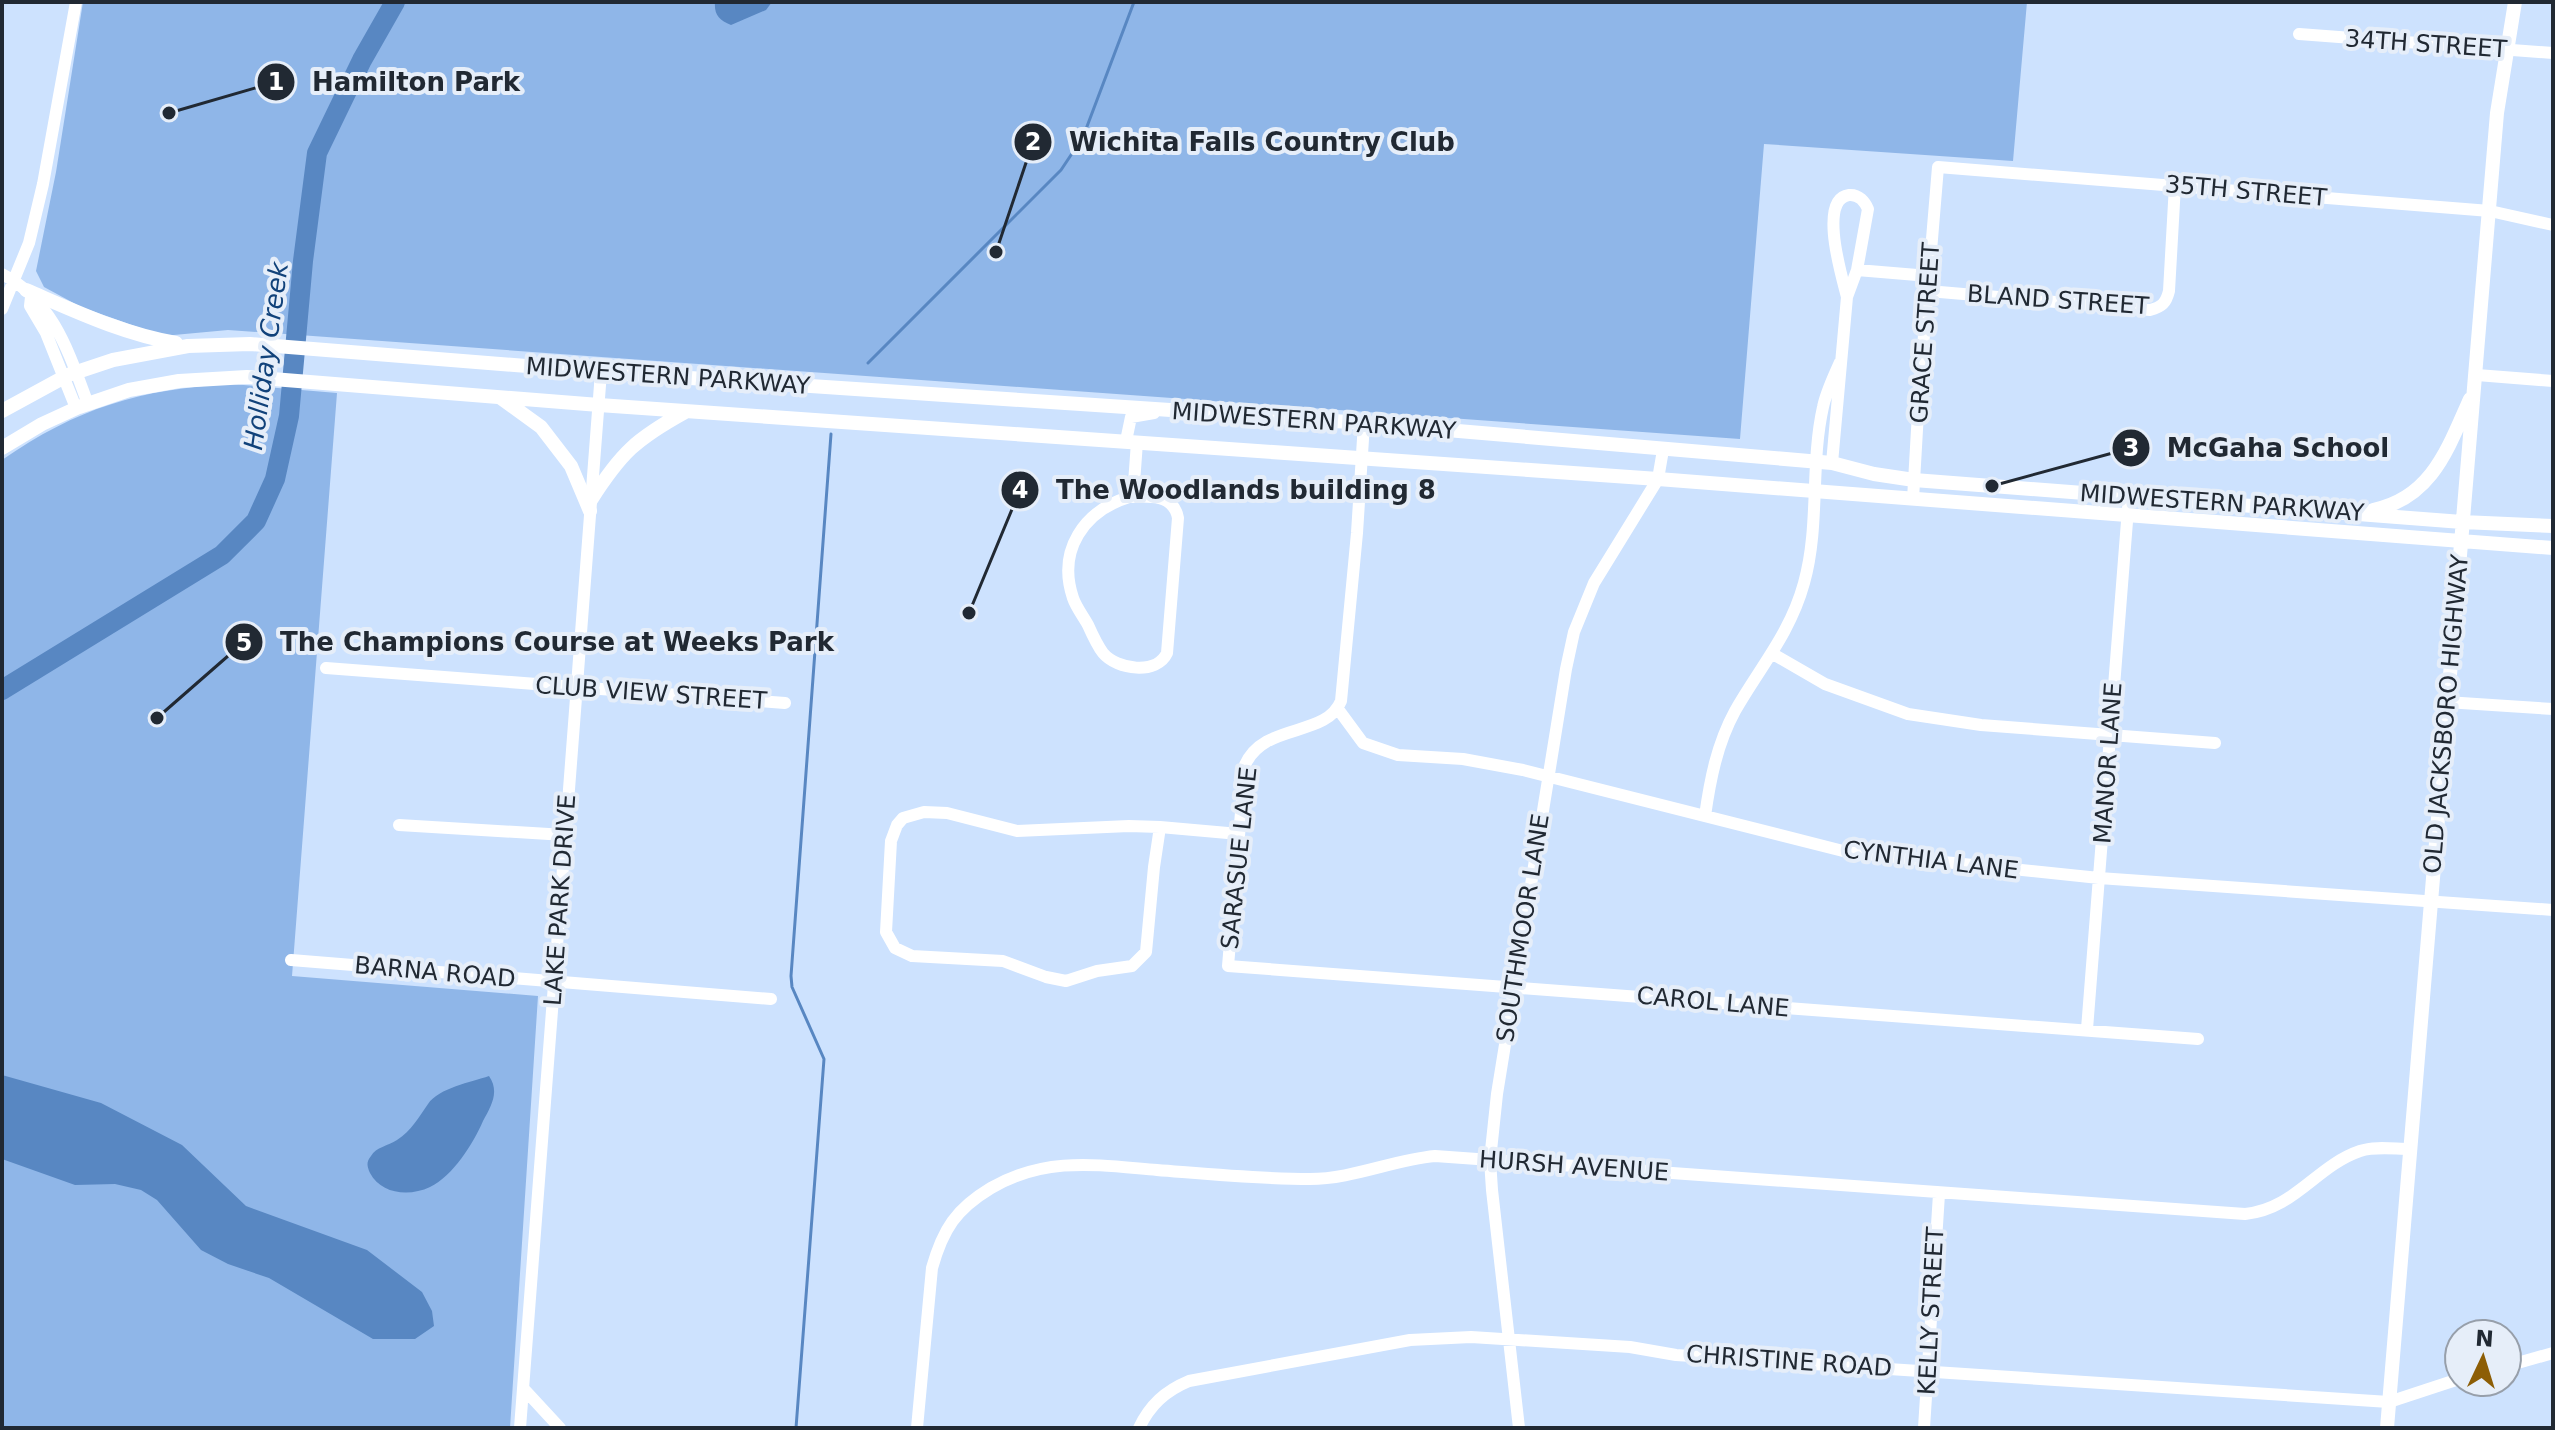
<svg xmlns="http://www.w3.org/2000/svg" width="2555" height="1430" font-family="'DejaVu Sans',sans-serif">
  <rect width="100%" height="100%" fill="#cde2fe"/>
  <path fill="#8fb6e8" d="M83 2H2027L2013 161 1764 144 1740 439 228 330 163 336 81 307 44 287 36 271 56 172Z
    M231 384 337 393 292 976 538 996 510 1428H2V460C77 408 140 389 231 384Z"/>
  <path fill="#5887c2" d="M715 2H772L766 10 731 25C719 20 714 15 715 2Z
    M2 1075 101 1103 182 1145 246 1206 367 1250 422 1292 432 1311 434 1326 415 1339H373L269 1278 228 1264 201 1250 157 1200 141 1190 115 1184 75 1185 2 1159Z
    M489 1076C500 1092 491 1106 483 1121 473 1144 453 1176 430 1187 409 1197 381 1194 370 1173 367 1166 366 1162 371 1156 376 1147 388 1146 397 1140 412 1130 418 1118 428 1104 439 1088 471 1082 489 1076Z"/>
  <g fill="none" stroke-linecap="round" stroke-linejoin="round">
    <path stroke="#5887c2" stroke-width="3" d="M868 363 1061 170 1083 137 1134 2
      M796 1428 824 1059 792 987 791 976 831 434"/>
    <path stroke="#5887c2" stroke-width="20" d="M2 690 222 555 256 521 275 479 289 416 303 261 317 153 362 60 395 2"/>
    <path stroke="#fff" stroke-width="12" d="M2299 34 2553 53
      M1857 270 1929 276
      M2 274C53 300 69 353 88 404
      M1928 291 2150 310C2162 307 2166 303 2169 291L2175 185
      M31 297 30 306 46 333 76 408
      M2 309 29 243 43 184 76 2
      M2477 375 2553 381
      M1364 423 1357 533 1341 701C1326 738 1264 722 1245 765L1228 966 2198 1039
      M1126 441 1131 417 1154 413
      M1832 463 1847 297 1857 270 1868 209C1865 202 1859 194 1849 195 1818 199 1842 277 1847 297
      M1129 497C1148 496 1174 494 1178 518L1167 653C1157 675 1117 670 1103 653 1097 645 1092 634 1088 625 1083 616 1076 607 1073 598 1057 550 1084 511 1129 497Z
      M1133 497 1137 442
      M1913 499 1919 395 1938 167 2490 211 2553 225
      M1773 654 1825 684 1908 714 1981 725 2215 743
      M326 668 785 703
      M2446 702 2553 709
      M1338 709 1363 743 1398 755 1463 759 1523 770 1847 852 2099 878 2553 910
      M924 812 947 813 1017 831 1129 826 1160 827 1154 867 1146 952 1132 966 1097 971 1066 981 1046 977 1003 961 912 956 895 948 886 932 891 841 897 825 903 818Z
      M1705 816C1710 780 1717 744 1735 711 1760 667 1790 634 1804 583 1820 526 1810 465 1823 407 1826 392 1834 376 1840 362
      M399 825 565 835
      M1160 827 1239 834
      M291 960 771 999
      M2087 1029 2129 496
      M2507 1366 2553 1353
      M523 1388 560 1428
      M520 1428 601 372
      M917 1428 932 1268C943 1229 956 1209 991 1188 1046 1156 1097 1165 1157 1170 1208 1174 1259 1179 1310 1179 1352 1179 1393 1160 1435 1156L2245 1214C2295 1209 2316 1166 2360 1151 2375 1146 2394 1149 2410 1149
      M1139 1428C1150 1405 1165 1391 1189 1381L1410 1340 1471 1337 1630 1347 1676 1355 2389 1402 2459 1379
      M1519 1428 1492 1190 1490 1160 1497 1094 1566 669 1574 632 1594 583 1658 479 1663 450
      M1924 1428 1939 1194"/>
    <path stroke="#fff" stroke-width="14" d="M26 290C75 311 123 334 176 343
      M501 398 541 427 571 466 590 511
      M2 411 68 375 113 360 188 346 250 344 601 372 1364 423 1832 463 1874 474 1914 480 2462 522 2553 526
      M2 448 42 424 79 407 129 390 179 381 247 377 599 405 1658 479 2553 548
      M591 500C621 453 636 439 685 412
      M2373 510C2432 498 2448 448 2470 399
      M2387 1428 2497 113 2515 2"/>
  </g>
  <g text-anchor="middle" stroke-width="8" stroke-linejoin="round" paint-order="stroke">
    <g font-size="24" fill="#212933" stroke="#e6eef9">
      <text transform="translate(2426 44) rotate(4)" y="8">34TH STREET</text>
      <text transform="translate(2246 191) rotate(5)" y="8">35TH STREET</text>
      <text transform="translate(2058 300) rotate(4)" y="8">BLAND STREET</text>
      <text transform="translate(1925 333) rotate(-86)" y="8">GRACE STREET</text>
      <text transform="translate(668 376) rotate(4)" y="8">MIDWESTERN PARKWAY</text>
      <text transform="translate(1314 421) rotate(4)" y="8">MIDWESTERN PARKWAY</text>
      <text transform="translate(2222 503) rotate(4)" y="8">MIDWESTERN PARKWAY</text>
      <text transform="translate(651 693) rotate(4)" y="8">CLUB VIEW STREET</text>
      <text transform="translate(2446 714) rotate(-85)" y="8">OLD JACKSBORO HIGHWAY</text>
      <text transform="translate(2108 763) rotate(-86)" y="8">MANOR LANE</text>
      <text transform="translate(1239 858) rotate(-84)" y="8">SARASUE LANE</text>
      <text transform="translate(1931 860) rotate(7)" y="8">CYNTHIA LANE</text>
      <text transform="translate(560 900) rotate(-86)" y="8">LAKE PARK DRIVE</text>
      <text transform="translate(1523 928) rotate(-81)" y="8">SOUTHMOOR LANE</text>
      <text transform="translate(435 972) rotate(5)" y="8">BARNA ROAD</text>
      <text transform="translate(1713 1002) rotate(5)" y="8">CAROL LANE</text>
      <text transform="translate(1574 1166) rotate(4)" y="8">HURSH AVENUE</text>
      <text transform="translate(1931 1311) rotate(-87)" y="8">KELLY STREET</text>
      <text transform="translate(1789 1361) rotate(4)" y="8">CHRISTINE ROAD</text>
    </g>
    <g font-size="26" font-style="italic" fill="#11427a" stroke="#e6eef9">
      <text transform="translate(266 356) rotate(-82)" y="9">Holliday Creek</text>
    </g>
  </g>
  <path fill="none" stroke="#212933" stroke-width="3" d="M169 113L276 82M996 252L1033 142M1992 486L2131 448M969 613L1020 490M157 718L244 642"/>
  <g fill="#212933" stroke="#e6eef9" stroke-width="3">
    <circle cx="169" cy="113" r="8"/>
    <circle cx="996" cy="252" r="8"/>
    <circle cx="1992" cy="486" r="8"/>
    <circle cx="969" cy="613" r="8"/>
    <circle cx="157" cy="718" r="8"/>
    <circle cx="276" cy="82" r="20"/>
    <circle cx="1033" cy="142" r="20"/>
    <circle cx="2131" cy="448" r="20"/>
    <circle cx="1020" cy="490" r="20"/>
    <circle cx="244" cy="642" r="20"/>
  </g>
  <g font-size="24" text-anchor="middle" font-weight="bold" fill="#fff">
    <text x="276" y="90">1</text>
    <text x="1033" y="150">2</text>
    <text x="2131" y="456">3</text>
    <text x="1020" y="498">4</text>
    <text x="244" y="651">5</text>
  </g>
  <g font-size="26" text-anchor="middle" font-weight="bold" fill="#212933" stroke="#e6eef9" stroke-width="8" stroke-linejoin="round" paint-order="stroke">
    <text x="416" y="91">Hamilton Park</text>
    <text x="1262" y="151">Wichita Falls Country Club</text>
    <text x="2278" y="457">McGaha School</text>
    <text x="1246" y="499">The Woodlands building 8</text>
    <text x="557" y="651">The Champions Course at Weeks Park</text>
  </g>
  <rect width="2555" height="1430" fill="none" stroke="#212933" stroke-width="8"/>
  <g transform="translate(2483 1358) rotate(4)"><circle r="38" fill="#e6eef9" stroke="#979faa" stroke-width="2"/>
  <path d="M0-6L14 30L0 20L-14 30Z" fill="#8d5e06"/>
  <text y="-12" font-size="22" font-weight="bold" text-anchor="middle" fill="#212933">N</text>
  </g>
</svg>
